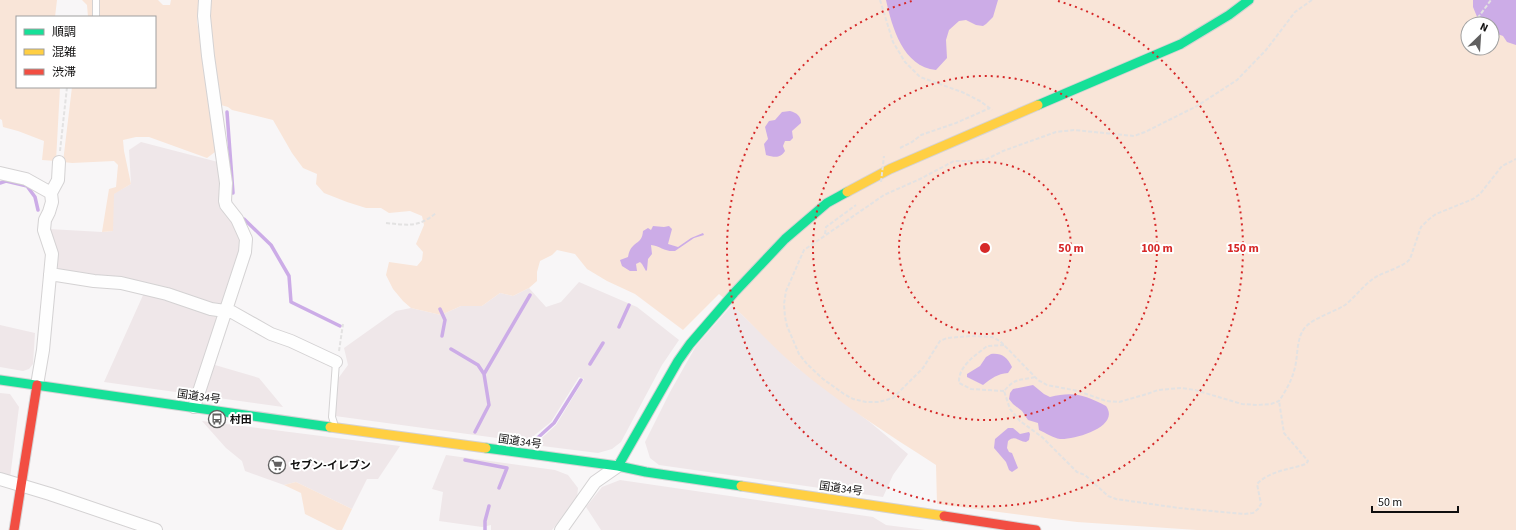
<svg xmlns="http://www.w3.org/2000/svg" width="1516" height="530" font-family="'Source Sans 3','Noto Sans JP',sans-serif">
  <rect width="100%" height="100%" fill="#f8f6f7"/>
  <path fill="#efe7e9" d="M141 142 218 162 222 187 219 207 235 224 241 245 223 305 210 306 57 271 49 229 102 232 113 231V194L131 184 129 150Z
    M579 282 637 307 679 340 662 365 621 442 612 449 598 453 534 445 556 425 584 379 579 377 551 422 526 442 335 416 337 380 348 365 344 348 396 311 411 308 441 315 461 306H482L500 293 513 296 529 288 546 307 561 302Z
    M144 293 229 319 215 365 259 378 283 407 104 382Z
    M732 305 794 365 871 423 908 454 893 475 883 497 659 465 650 458 645 442 670 392 696 346Z
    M0 325 35 333 33 364 29 369 23 371 0 367Z
    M0 393 10 394 19 407 10 478 0 475Z
    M202 421 400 446 378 479H367L352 509 296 482 284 485 245 471 242 461 226 448Z
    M446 455 555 470 568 475 578 488 577 498 552 530H491V525L482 527 439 521 443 492 432 489Z
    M620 480 873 517 886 525 925 530H601L586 507 602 487Z"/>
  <path fill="#f9e5d8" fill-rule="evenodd" d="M0 0H57L55 17H17V87H60L56 161 42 160 44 141 18 131 3 127 2 120 0 119Z
    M82 0H158L163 5H170L171 0H198L199 2 197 21 216 140 215 152 207 158 149 137H136L123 140 124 151 131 184 114 194 113 231 102 232 109 189 116 187 118 165 114 161 72 163 63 162 72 87H155V17H88L87 5Z
    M206 0H1516V530H1197L1077 522 937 504 936 465C888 434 839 403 794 365 768 343 746 316 719 294L683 330 635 294 607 281 587 269 575 254 557 250 552 255 540 261 537 272V281L529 288 513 296 500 293 482 306H461L441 315 411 308 403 301 393 289 386 275 389 262 417 266 422 260 423 252 416 244 424 225 422 216 410 211 389 213 381 208H366L347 202 324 193 316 184 317 174 303 168 292 153 273 120 232 110 228 107 221 105 211 39V22ZM1468 24H1492V48H1468Z
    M296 482 352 509 342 530H337L305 514 301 493 284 485Z"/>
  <path fill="#ccace7" d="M886 0H998L993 17 986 24 983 26 976 25 966 20 959 21 949 30 946 40 947 58 936 70C903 67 892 27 886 0Z
    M1473 0H1516V45L1507 42 1503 36 1492 32V24H1480L1473 7Z
    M790 111C797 113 801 116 801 123L792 131 793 138 790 141H785L783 146 785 151C780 159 774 157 766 155L764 144 768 139 765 127 769 121 775 120 782 112Z
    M653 226 664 227 669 226 672 229 668 244 678 247 691 238 703 233 704 235 694 238 675 251C665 252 660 246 651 245L652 254 648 259 647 270 646 271 642 264 640 262 636 264 637 271H630L622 266 620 260 628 257C631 240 642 246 643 231L648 228 651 230Z
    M991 354C1002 353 1007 357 1012 367L1008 373C997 374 992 378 983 385L967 377V374L980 366 986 357Z
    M1033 385 1044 394 1050 397C1073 391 1085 395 1106 406 1121 427 1074 440 1060 439 1053 438 1046 433 1039 430L1038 423 1028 420 1022 411 1013 404 1009 399 1010 393 1013 389Z
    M1008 428H1013L1020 434 1029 432 1030 434 1029 440 1026 442C1018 441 1015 435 1008 441L1007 448 1009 452 1012 453 1018 468 1012 472 1009 470 1006 462 994 448 995 439Z"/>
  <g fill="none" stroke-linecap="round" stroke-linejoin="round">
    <path stroke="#ccace7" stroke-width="3.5" d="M227 112 233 193
      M0 183 6 181 27 186 35 197 38 210
      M244 219 271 245 289 276 291 302 340 326
      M440 309 445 320 442 336
      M619 327 629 305
      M451 349 478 365 484 374 489 405 475 432
      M590 364 603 343
      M484 374 530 295
      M532 443 554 423 581 380
      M465 460 507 468 499 488
      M485 530V521L489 506"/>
    <g stroke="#d4d2d3" stroke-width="8">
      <path id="lane" d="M96 17V0
        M334 423 332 417 336 362"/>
    </g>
    <g stroke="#d4d2d3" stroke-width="14">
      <path id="street" d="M0 173 26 179 51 193
        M50 274 94 281 121 283 167 294 211 309 232 312 271 334 291 341 336 362
        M37 385 43 350 52 254 44 230 45 220 49 212 52 202 51 193 58 180 59 162
        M194 407 245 252 246 239 237 219 226 205 225 201 226 183 208 56 204 16 205 0
        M0 479 50 494 156 530
        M561 530 595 482 618 466"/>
    </g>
    <g stroke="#d4d2d3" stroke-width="11">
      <path id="fast" d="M1038 105 1181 44 1229 15 1249 0
        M0 380 330 427
        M486 448 618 466 646 472 741 486
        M618 466 678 361 690 344 734 293 785 239 827 203 847 192"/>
    </g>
    <g stroke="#d4d2d3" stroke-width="11">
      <path id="slow" d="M847 192 890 169 1038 105
        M330 427 486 448
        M741 486 944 516"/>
    </g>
    <g stroke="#d4d2d3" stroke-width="11">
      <path id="jam" d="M944 516 1036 530
        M14 530 37 385"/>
    </g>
    <path stroke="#e3e2e2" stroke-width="2" stroke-dasharray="4 2" stroke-linecap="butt" d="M880 0 893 42 905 62 920 77 962 92 980 101 992 110
      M1312 0 1295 12 1266 50 1237 80 1197 106 1145 132 1134 136 1074 130 1056 132 1003 151 987 159 976 161H954L920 179 884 195 804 250 786 291 784 304 785 317 787 326 799 354 807 364 823 379 844 394 853 399 866 402H879L893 398 923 368 940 341 947 338 971 336 992 337 1000 341 1038 380 1047 385 1078 391 1106 401 1119 402 1147 394 1158 390 1181 388 1195 390 1242 404 1257 405 1271 404 1279 401C1285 392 1291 382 1294 371 1298 359 1296 344 1302 332 1308 319 1333 313 1345 305 1355 297 1363 286 1374 278 1384 272 1397 269 1407 262L1410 259 1421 227 1428 220 1436 214 1473 199 1480 194 1502 166 1516 159
      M1474 23 1491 0
      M900 148 912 142 921 135 956 123 990 108
      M60 151 67 87
      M386 223C408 225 418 228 436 213
      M825 234 826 227 856 205
      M339 351 343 324
      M1035 377C1019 381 1016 377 1004 391L1010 409 1020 421 1042 437 1077 472 1085 475 1108 496 1116 499 1179 508 1244 514 1253 513 1258 509 1261 504 1257 484C1271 470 1289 470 1306 464L1308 461 1284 433 1279 401
      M1004 391 971 389 959 383C958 366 975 356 987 346L1005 345"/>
    <use href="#lane" stroke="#fefefe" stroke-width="6"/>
    <use href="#street" stroke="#fefefe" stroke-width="12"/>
    <use href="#fast" stroke="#16e098" stroke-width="9"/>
    <use href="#slow" stroke="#ffcf43" stroke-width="9"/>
    <use href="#jam" stroke="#f24e42" stroke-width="9"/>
    <path stroke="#e3e2e2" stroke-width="2" stroke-dasharray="4 2" stroke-linecap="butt" d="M881 182 884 156"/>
  </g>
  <g fill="none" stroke="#d62828" stroke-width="2" stroke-dasharray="2 4">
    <circle cx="985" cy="248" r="86"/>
    <circle cx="985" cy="248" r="172"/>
    <path d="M1058 1A258 258 0 1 1 912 1"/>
  </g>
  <defs>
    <g id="bus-ring" transform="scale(0.9)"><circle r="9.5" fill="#fff" stroke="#616060" stroke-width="1.5"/><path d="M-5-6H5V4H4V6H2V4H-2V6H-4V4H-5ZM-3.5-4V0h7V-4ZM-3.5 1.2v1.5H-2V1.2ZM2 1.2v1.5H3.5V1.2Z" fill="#616060"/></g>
    <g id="supermarket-ring" transform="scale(0.9)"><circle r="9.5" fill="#fff" stroke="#616060" stroke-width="1.5"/><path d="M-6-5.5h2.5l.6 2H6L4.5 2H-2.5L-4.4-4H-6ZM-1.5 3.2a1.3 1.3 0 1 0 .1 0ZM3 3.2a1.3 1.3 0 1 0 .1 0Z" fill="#616060"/></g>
  </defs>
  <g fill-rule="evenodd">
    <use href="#bus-ring" x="217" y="419"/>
    <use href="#supermarket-ring" x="277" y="465"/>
  </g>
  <g text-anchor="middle" stroke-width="4" stroke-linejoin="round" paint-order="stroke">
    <g font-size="11" fill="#100f0f" stroke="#fff">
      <text transform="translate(199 396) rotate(8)" y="4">国道34号</text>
      <text transform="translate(520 441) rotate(8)" y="4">国道34号</text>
      <text transform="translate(841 488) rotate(8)" y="4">国道34号</text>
    </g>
    <g font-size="11" font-weight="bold" fill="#100f0f" stroke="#fff" text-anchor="start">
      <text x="230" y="423">村田</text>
      <text x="290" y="469">セブン-イレブン</text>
    </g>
  </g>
  <circle cx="985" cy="248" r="6" fill="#d62828" stroke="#fff" stroke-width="2"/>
  <g font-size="12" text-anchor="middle" font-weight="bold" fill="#d62828" stroke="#fff" stroke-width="4" stroke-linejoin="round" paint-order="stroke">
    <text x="1071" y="252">50 m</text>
    <text x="1157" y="252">100 m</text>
    <text x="1243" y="252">150 m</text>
  </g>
  <rect x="16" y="16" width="140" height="72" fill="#ffffff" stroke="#9f9f9f"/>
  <rect x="24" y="29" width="20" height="6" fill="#16e098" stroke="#9f9f9f"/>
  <text x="52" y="36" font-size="12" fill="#100f0f">順調</text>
  <rect x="24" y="49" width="20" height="6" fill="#ffcf43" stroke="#9f9f9f"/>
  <text x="52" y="56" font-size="12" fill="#100f0f">混雑</text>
  <rect x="24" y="69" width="20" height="6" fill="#f24e42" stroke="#9f9f9f"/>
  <text x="52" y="76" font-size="12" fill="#100f0f">渋滞</text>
  <g transform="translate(1480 36) rotate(25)"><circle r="19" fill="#ffffff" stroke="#9f9f9f"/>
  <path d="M0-3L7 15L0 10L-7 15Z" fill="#616060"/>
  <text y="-6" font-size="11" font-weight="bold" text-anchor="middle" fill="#100f0f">N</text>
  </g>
  <path d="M1372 506v6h86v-6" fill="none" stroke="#100f0f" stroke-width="2"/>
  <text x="1378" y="506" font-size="12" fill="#100f0f" stroke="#ffffff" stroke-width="3" paint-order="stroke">50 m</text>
</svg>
